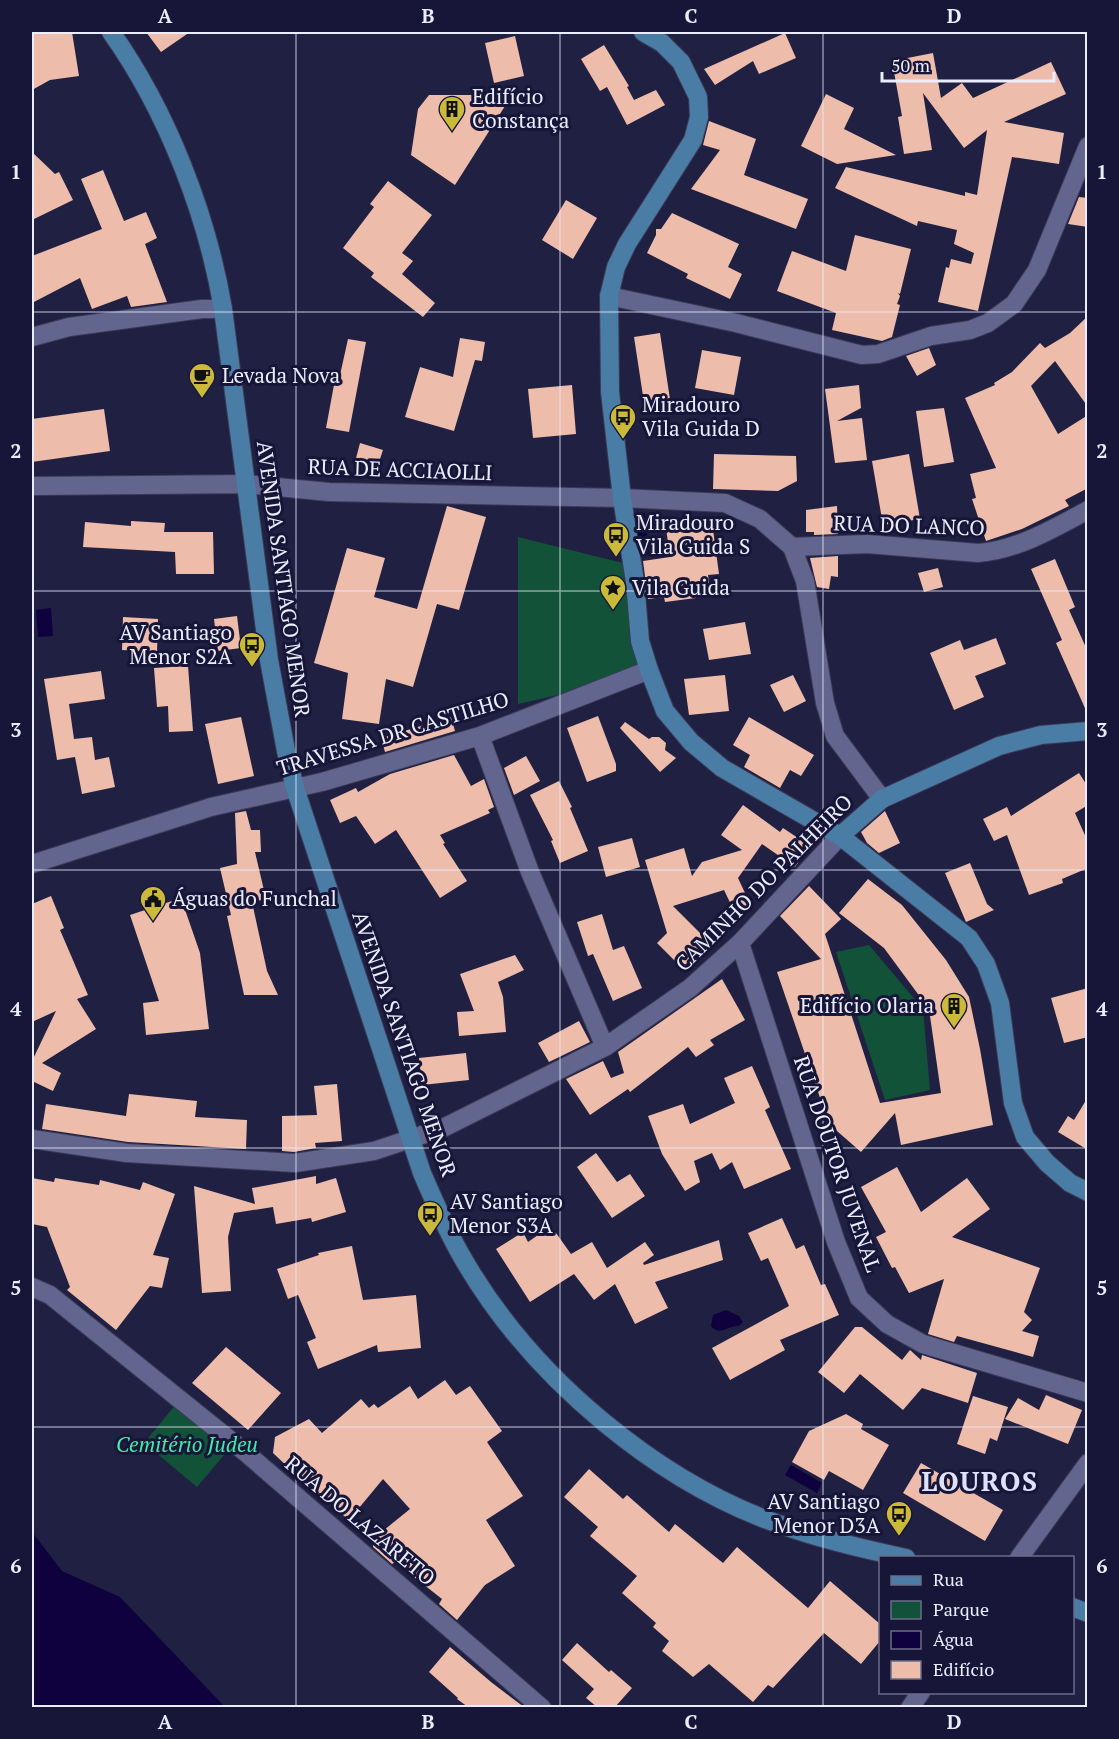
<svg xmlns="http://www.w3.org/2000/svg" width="1119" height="1739" font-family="'PT Serif',serif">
  <rect width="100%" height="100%" fill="#202043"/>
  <path fill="#115238" d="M518 537 623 563 644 666 571 692 518 704Z
    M869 945 923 1009 930 1090 885 1100 836 952Z
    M177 1403 230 1448 197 1487 144 1443Z"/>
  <path fill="#0f003e" d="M645 513 649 554 638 556 634 514Z
    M51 608 53 636 38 637 36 610Z
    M726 1310 739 1316 743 1322 739 1326C728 1325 720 1337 711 1326L713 1315Z
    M791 1465 822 1483 817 1493 785 1475Z
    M32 1532 62 1571 120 1597 225 1707H32Z"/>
  <path fill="#eebcaa" d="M32 32H72L79 76 50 80 32 90Z
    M146 32H190L161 52Z
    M785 33 796 58 759 74 753 61 715 85 704 69Z
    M515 36 524 76 494 83 485 43Z
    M604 45 629 86 627 87 634 100 656 90 665 105 627 125 607 87 600 91 581 59Z
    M933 53 941 98 962 83 973 98 1051 62 1066 94 1004 122 1064 133 1059 164 1012 157 978 311 938 302 946 267 949 268 951 259 971 264 974 253 954 244 957 230 918 221 917 226 835 188 846 167 965 196V192L977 195 987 130 964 148 923 93 932 150 904 154 898 117 902 116 892 61Z
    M826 94 854 108 844 129 896 155 837 164 801 146Z
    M429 95H488L505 106 455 185 411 155 418 109Z
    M709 121 756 139 744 175 808 199 796 229 691 189 720 150 703 145Z
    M32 152 55 174 59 172 73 200 32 220Z
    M103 170 124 221 146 212 157 238 145 244 167 302 131 307 127 296 92 309 80 278 32 303V256L102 229 81 179Z
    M388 181 432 215 402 253 413 261 402 274 435 303 423 317 371 277 374 273 343 248 374 207 370 204Z
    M1079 197 1088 198V227L1068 224Z
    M566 200 597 218 573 259 542 240Z
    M672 213 739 244 728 267 742 274 730 299 686 278 688 274 647 253 656 235V229H661Z
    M855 235 911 249 900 294 898 293 900 296 897 304 900 305 892 337 882 341 832 330 836 313 777 291 792 251 846 271Z
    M1088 316V407L1055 361 1031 386 1058 434 1088 415V488L1065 500 1069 506 1022 529 986 541 972 499 976 498 970 474 996 468 965 398 995 385 994 383 1012 372 1040 343 1045 348 1070 333Z
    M660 333 671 406 645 409 634 337Z
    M460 338 485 342 482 361 475 360 454 431 405 417 420 367 453 377Z
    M348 339 366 342 349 432 326 428 336 374 340 375Z
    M929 348 936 365 917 376 906 356Z
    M702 350 741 357 734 395 695 388Z
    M572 385 576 434 533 438 528 389Z
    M859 385 861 408 837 421 862 418 867 460 835 463 825 389Z
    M944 408 954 462 924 467 916 411Z
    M104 409 110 451 32 462V419Z
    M360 443 383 450 377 468 355 462Z
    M714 454 796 456 797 481 778 491 713 489Z
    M909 454 920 519 883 525 872 461Z
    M447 506 486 517 459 610 437 604 413 687 386 679 379 724 342 719 348 673 314 663 347 548 385 558 374 597 417 609Z
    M837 506 838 534 814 535V532H806V510Z
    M131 521 165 523 164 532H213L214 574H176L175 552 83 547 85 522 131 526Z
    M712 522 719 574 708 575 711 596 665 602 664 597 648 599 643 561 670 557 666 528Z
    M838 556V577L831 576 829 589 817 587 810 558Z
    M1055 559 1075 607 1069 610 1088 652V715L1056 643 1062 640 1031 569Z
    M938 568 943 587 924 592 918 573Z
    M237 616 241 648 218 651 214 619Z
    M123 617 158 619 157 652 122 650Z
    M745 622 751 654 709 660 703 629Z
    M996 638 1006 664 975 676 984 697 954 710 930 653 960 640 964 650Z
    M188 666 193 731 169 732 168 706 157 707 154 668Z
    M101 671 105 699 69 704 74 739 92 737 95 760 109 757 115 787 82 794 75 757 57 760 44 679Z
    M725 675 729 711 689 715 684 679Z
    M793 675 806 701 784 712 770 685Z
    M598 716 616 764V771L587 782 567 728Z
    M241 717 254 776 218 784 205 724Z
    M451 717 455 731 385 752 381 738Z
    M749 717 814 755 801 776 790 770 780 788 744 767 750 755 733 745Z
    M625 722 649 739 652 737H659L666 743 665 750 676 758 660 772 620 728Z
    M454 755 471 786 484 779 494 807 488 810 490 813 440 835 445 843 443 844 467 881 440 898 396 830 375 844 356 816 340 823 330 800 356 788 358 792 390 774Z
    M526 756 540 781 514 795 504 768Z
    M1079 773 1088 787V805L1075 813 1088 842V868L1062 879 1063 883 1029 895 1007 835 994 841 983 819 1007 807 1011 816Z
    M559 781 572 807 570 808 588 851 560 863 551 841 553 840 530 795Z
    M743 805 780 832 783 828 810 846 795 867 762 844 738 878 752 908 736 915 724 890 673 906 708 941 682 968 657 943 667 933 645 860 684 848 692 876 702 862 742 850 721 835Z
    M246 811 251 830H260L261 852H255L266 899 252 902 267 971 278 995H244L227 916 231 915 220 868 237 864 235 813Z
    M885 811 900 843 879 853 867 843 861 832Z
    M632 838 640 867 606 877 598 847Z
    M970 863 987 904 994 910 966 922 945 873Z
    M868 879 902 905 946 960 969 997 980 1049 993 1125 901 1145 895 1113 861 1152 829 1124 777 972 821 959 780 916 809 886 841 919 825 934 880 1103 941 1093 929 1009 884 948 839 913Z
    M51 896 64 928 60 930 88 995 77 999 96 1029 42 1063 61 1073 53 1091 32 1081V1058L33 1059 56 1011 32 1022V904Z
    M181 898 200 953 209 1029 146 1035 143 1003 159 1001 130 915Z
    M602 914 613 950 624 946 642 988 613 1001 593 954 588 956 577 922Z
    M515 955 524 970 498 982 503 997 506 1032 459 1036 457 1012 474 1011 460 974Z
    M722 979 745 1020 710 1040 714 1045 696 1057 688 1047 630 1092 628 1089 590 1115 566 1079 603 1061 611 1078 624 1073 618 1052Z
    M1088 988V1037L1064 1043 1051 998Z
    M579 1021 590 1042 549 1062 538 1043Z
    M466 1053 469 1080 422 1085 419 1058Z
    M752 1066 770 1107 765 1110 791 1169 744 1189 732 1162 720 1170 712 1153 694 1161 700 1182 685 1191 662 1154 648 1116 683 1104 690 1124 735 1103 724 1078Z
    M337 1084 342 1141 315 1143 316 1148 294 1152 282 1151V1116L317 1115 314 1086Z
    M129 1094 197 1101 195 1117 247 1120 246 1149 128 1142 42 1129 46 1104 126 1116Z
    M1088 1097V1150L1058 1132 1068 1116 1074 1120Z
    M596 1153 617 1182 630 1174 645 1196 612 1218 577 1167Z
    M897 1167 921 1212 967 1178 990 1209 952 1237 1040 1268 1024 1312 1032 1320 1022 1331 1039 1336 1033 1357 957 1336 954 1342 928 1334 944 1279 909 1293 895 1267 892 1268 876 1237 886 1232 861 1187Z
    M316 1176V1184L336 1178 346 1212 312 1222 311 1218 276 1224 273 1207 234 1213 228 1237 231 1291 202 1293 194 1186 255 1204 252 1188Z
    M32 1178 54 1182 55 1178 99 1185 100 1180 140 1190 143 1182 175 1194 153 1255 169 1258 162 1288 150 1286 116 1330 67 1290 70 1287 47 1227 32 1224Z
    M782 1218 796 1249 804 1245 821 1285 825 1284 839 1315 780 1340 785 1350 730 1380 712 1348 789 1306 768 1258 761 1261 748 1233Z
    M551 1226 571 1254 592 1242 607 1268 645 1242 654 1255 643 1263 644 1265 719 1240 723 1260 655 1282 668 1308 635 1324 615 1284 594 1300 574 1274 530 1302 496 1249 523 1232 528 1242Z
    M352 1246 363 1300 416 1295 421 1348 378 1352 377 1345 318 1369 307 1342 316 1338 298 1295 288 1299 277 1269 319 1255 318 1253Z
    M855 1327H862L902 1360 910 1350 921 1360 922 1355 977 1373 968 1403 922 1388 903 1410 860 1374 844 1393 818 1372Z
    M226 1347 281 1393 248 1430 192 1383Z
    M445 1380 456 1395 470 1386 502 1431 487 1442 523 1496 486 1520 515 1566 485 1585 457 1620 439 1604 442 1599 395 1562 392 1564 373 1547V1539L410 1509 383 1479 349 1520 308 1486 273 1453 275 1437 309 1419 322 1433 361 1399 369 1408 374 1404 378 1408 410 1386 418 1399Z
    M1046 1395 1082 1410 1068 1444 1005 1419 1018 1398 1039 1410Z
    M973 1396 1008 1407 997 1441 990 1438 985 1454 957 1444Z
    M846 1414 863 1424 861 1429 889 1445 863 1490 829 1471 824 1480 792 1462 809 1431Z
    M921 1463 1003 1510 985 1541 903 1493Z
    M589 1469 623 1499 627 1495 669 1532 675 1524 723 1563 737 1547 808 1608 830 1581 880 1624V1641L861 1664 824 1633 773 1688 768 1685 753 1702 709 1664 693 1677 662 1651 669 1641 653 1627 656 1623 622 1593 637 1576 590 1536 598 1527 564 1497Z
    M577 1643 609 1672 611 1670 632 1688 615 1707H597L586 1698 594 1689 562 1660Z
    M450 1647 491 1682 524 1707H468L457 1699 458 1698 429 1672Z"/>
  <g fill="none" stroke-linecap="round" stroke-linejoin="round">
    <g stroke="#3c3a57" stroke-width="20">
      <path id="street" d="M609 296 736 323 862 355 878 354 931 336 970 330 988 323 1014 304 1037 270 1088 146
        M32 337 69 327 202 309H223
        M32 486 246 484 329 492 622 498 725 503 760 519 792 547 805 581 825 703 835 736 882 799
        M792 547 867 544 978 553C1017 550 1053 529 1088 510
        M480 736 530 872 605 1047
        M32 864 211 807 322 782 480 736 649 670
        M740 943 836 1242 859 1298 887 1324 923 1344 1088 1393
        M32 1139 127 1153 295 1163 374 1151 443 1128 605 1047 690 988 740 943 840 836
        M32 1287 50 1295 245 1452 542 1708
        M1019 1558 1088 1463
        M910 1708 921 1692"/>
    </g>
    <g stroke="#3c3a57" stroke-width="20">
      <path id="secondary" d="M111 32C167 111 207 214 223 309L269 660 286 751 295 788 422 1173C434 1201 446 1229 461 1255 530 1377 662 1488 796 1530 832 1542 869 1550 906 1558
        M643 32 662 43 681 62 698 97 699 117 693 140 627 244 616 267 609 296 610 392 622 498 635 582 640 641 649 670 665 711 691 742 722 768 840 836 969 938 986 964 1000 1003 1013 1103 1025 1137 1047 1163 1070 1183 1088 1192
        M840 836 882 799 999 746 1041 735 1088 731
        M1072 1607 1088 1613"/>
    </g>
    <use href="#street" stroke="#62658d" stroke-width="18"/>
    <use href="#secondary" stroke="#4a7da5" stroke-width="18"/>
  </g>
  <path fill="none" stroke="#eaecff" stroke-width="1.5" stroke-opacity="0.55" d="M296 32V1708M560 32V1708M823 32V1708M32 312H1088M32 591H1088M32 870H1088M32 1148H1088M32 1427H1088"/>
  <defs>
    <g id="building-pin" transform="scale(1.35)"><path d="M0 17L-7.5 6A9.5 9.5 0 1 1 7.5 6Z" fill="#cbba39" stroke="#171638"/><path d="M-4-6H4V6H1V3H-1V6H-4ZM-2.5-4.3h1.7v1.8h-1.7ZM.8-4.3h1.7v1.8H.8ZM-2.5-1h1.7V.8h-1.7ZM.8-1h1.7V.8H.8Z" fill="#111"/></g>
    <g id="cafe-pin" transform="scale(1.35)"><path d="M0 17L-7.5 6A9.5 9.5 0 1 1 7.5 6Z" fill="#cbba39" stroke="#171638"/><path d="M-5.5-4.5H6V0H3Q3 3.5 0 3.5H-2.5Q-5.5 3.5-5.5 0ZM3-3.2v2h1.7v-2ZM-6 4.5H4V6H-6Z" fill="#111"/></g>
    <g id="bus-pin" transform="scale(1.35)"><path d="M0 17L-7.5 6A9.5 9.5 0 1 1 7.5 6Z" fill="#cbba39" stroke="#171638"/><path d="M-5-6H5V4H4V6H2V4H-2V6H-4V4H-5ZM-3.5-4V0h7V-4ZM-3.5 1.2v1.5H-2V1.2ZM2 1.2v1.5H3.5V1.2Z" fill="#111"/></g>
    <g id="sight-pin" transform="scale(1.35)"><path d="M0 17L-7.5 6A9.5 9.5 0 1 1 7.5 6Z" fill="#cbba39" stroke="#171638"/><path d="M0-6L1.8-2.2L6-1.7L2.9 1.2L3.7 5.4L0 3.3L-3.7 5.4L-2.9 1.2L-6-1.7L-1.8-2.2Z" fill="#111"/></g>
    <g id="civic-pin" transform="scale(1.35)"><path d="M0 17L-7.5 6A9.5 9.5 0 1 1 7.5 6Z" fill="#cbba39" stroke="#171638"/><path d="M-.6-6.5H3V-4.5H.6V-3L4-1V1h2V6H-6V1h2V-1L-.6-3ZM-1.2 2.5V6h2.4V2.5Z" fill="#111"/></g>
  </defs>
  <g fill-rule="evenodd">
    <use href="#building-pin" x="452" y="109"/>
    <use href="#cafe-pin" x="202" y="376"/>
    <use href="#bus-pin" x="623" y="417"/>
    <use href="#bus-pin" x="616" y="535"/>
    <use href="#sight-pin" x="613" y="588"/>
    <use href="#bus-pin" x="252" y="645"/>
    <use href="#civic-pin" x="153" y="899"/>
    <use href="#building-pin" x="954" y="1006"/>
    <use href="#bus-pin" x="430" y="1214"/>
    <use href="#bus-pin" x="899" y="1514"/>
  </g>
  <g text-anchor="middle" stroke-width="6" stroke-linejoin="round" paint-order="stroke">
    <g font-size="21" fill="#eaecff" stroke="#171638" text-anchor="start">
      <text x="472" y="104">Edifício<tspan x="472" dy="24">Constança</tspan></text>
      <text x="222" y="383">Levada Nova</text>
      <text x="642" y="412">Miradouro<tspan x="642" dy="24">Vila Guida D</tspan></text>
      <text x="636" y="530">Miradouro<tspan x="636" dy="24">Vila Guida S</tspan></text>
      <text x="632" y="595">Vila Guida</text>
      <text x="232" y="640" text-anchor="end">AV Santiago<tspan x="232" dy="24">Menor S2A</tspan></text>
      <text x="172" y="906">Águas do Funchal</text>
      <text x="934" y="1013" text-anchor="end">Edifício Olaria</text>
      <text x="450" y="1209">AV Santiago<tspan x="450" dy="24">Menor S3A</tspan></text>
      <text x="880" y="1509" text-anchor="end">AV Santiago<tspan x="880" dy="24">Menor D3A</tspan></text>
    </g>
    <g font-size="21" fill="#eaecff" stroke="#171638">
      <text transform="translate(400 470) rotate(2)" y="7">RUA DE ACCIAOLLI</text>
      <text transform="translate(909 526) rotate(2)" y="7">RUA DO LANCO</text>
      <text transform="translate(283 579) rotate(82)" y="7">AVENIDA SANTIAGO MENOR</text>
      <text transform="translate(393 734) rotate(-17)" y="7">TRAVESSA DR CASTILHO</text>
      <text transform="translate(764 883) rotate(-45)" y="7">CAMINHO DO PALHEIRO</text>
      <text transform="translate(404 1044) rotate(71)" y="7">AVENIDA SANTIAGO MENOR</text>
      <text transform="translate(837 1164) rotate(71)" y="7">RUA DOUTOR JUVENAL</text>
      <text transform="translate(360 1521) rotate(40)" y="7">RUA DO LAZARETO</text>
    </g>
    <g font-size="21" font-style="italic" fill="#42eca7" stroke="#171638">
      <text x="187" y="1452">Cemitério Judeu</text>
    </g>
    <g font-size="27" font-weight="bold" letter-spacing="1.5" fill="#dee1fd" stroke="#171638">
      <text x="980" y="1491">LOUROS</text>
    </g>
  </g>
  <rect width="1119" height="1739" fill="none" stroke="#171638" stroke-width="66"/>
  <rect x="879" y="1556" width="195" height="138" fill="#171638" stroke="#6b6c88" stroke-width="1.5"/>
  <rect x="891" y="1576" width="30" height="9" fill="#4a7da5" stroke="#6b6c88" stroke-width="1.5"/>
  <text x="933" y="1586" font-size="18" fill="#eaecff">Rua</text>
  <rect x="891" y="1601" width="30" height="18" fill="#115238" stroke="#6b6c88" stroke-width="1.5"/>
  <text x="933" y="1616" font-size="18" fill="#eaecff">Parque</text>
  <rect x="891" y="1631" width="30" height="18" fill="#0f003e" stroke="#6b6c88" stroke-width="1.5"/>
  <text x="933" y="1646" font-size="18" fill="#eaecff">Água</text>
  <rect x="891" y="1661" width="30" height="18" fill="#eebcaa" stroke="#6b6c88" stroke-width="1.5"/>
  <text x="933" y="1676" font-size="18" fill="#eaecff">Edifício</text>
  <path d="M882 72v9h172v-9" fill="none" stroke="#eaecff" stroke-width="3"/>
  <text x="891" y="72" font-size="18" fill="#eaecff" stroke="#171638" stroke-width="4.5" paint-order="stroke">50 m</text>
  <rect x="33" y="33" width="1053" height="1673" fill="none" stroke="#eaecff" stroke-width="2"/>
  <g font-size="20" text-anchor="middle" font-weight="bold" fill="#eaecff">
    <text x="165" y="23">A</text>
    <text x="428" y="23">B</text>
    <text x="691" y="23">C</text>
    <text x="954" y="23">D</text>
    <text x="16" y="179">1</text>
    <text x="1102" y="179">1</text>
    <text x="16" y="458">2</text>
    <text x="1102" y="458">2</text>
    <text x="16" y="737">3</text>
    <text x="1102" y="737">3</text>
    <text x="16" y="1016">4</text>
    <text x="1102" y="1016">4</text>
    <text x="16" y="1295">5</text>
    <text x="1102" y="1295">5</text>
    <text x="16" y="1573">6</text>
    <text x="1102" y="1573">6</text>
    <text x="165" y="1729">A</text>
    <text x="428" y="1729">B</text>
    <text x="691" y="1729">C</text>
    <text x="954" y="1729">D</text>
  </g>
</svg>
